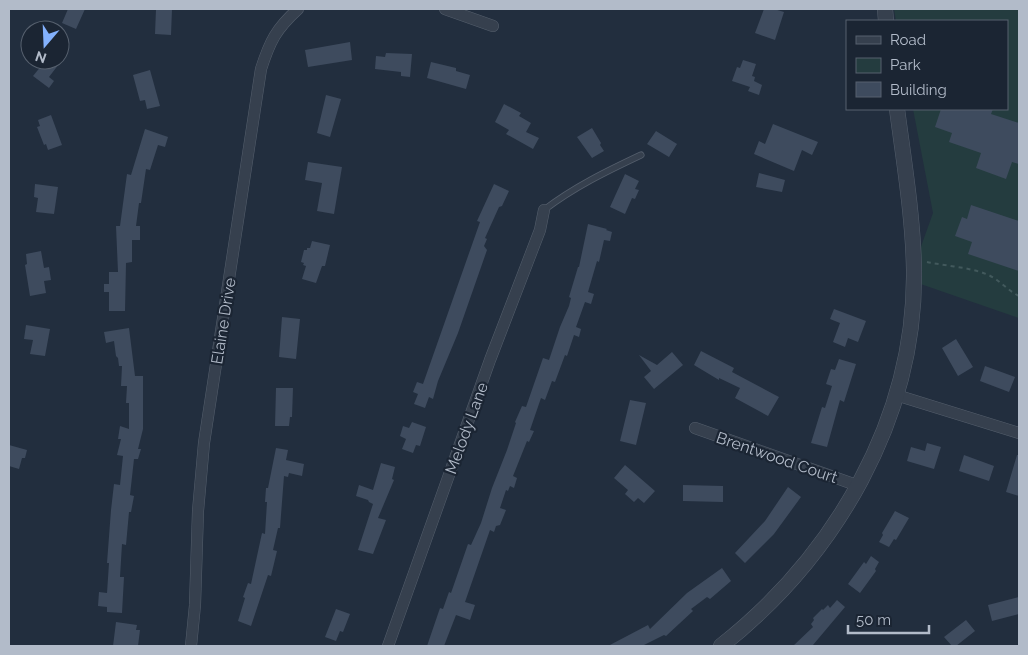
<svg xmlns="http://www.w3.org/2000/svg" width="1028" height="655" font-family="Raleway,sans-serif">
  <rect width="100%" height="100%" fill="#222e3e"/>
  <path fill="#243c3f" d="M894 9H1019V318L909 280 933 213 913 109H1007V21H896Z"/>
  <path fill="#3e4b5e" d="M68 9H85L76 29 62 23Z
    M156 9H172L171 35 155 34Z
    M764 9H774L784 12 775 40 755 33Z
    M350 42 352 60 308 67 305 50Z
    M386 53 412 54 410 77 401 76V72L375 69 376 56 385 57Z
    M46 60H62L49 77 54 81 49 88 33 76Z
    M743 60 756 64 752 76 755 77 754 81 762 85 759 95 748 91 750 87 732 81 737 67 740 68Z
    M431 62 456 68V71L470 75 466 89 427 78Z
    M150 70 160 106 147 109 145 100 140 101 133 75Z
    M326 95 341 99 330 137 317 133Z
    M504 104 521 113 519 116 531 123 526 132 539 138 533 149 506 134 509 130 495 122Z
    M941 109H993L991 114 1019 123V164L1012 162 1006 179 976 168 981 153 949 142 952 133 935 127Z
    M51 115 62 145 48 150 46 144 44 145 37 127 40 126 38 120Z
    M773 124 818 142 812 155 802 150 794 171 754 154 759 141 765 144Z
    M592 128 601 143 600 145 604 151 592 158 577 137Z
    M145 129 168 137 165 147 158 145 150 170 146 169 141 203H139L136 226H140V240H132V262L126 263 125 311H109V292H104V284H109V272H118L116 226H120L127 174 131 175Z
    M656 131 677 144 669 157 647 144Z
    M308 162 342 167 334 214 317 211 322 183 305 180Z
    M759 173 785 180 782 192 756 187Z
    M625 174 639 181 635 189 639 190 635 199 632 198 625 214 610 207Z
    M35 184 58 187 54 214 36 212 38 198 34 197Z
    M494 184 509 191 502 206 499 207 485 238 487 239 484 246 487 250 458 333 438 381 433 399 429 397 425 408 414 404 418 394 413 392 417 382 423 384 480 222 477 221Z
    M971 205 1019 221V271L968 254 972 242 955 236 962 217 967 219Z
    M588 224 607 229 606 230 612 232 610 241 604 240 599 262 597 261 588 292 594 294 591 304 585 302 576 327 581 329 579 337 574 335 567 356 565 355 555 382 552 381 545 400 541 398 530 430 534 431 529 442 527 441 513 476 517 478 514 488 510 486 508 491 506 490 500 508 506 510 500 525 496 526 494 532 490 530 465 602 475 605 470 620 456 615 444 646H427L440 608 443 609 449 592 451 593 468 544 471 545 481 523 492 488 507 450 516 423 515 422 522 406 526 407 543 358 549 360 560 327 569 306 571 298 569 297 578 267H579Z
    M312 241 330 245 325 266H322L316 283 302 279 306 266 303 265 304 263 301 262 304 250H307V248H310Z
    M41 251 44 268 49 267 51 280 44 281 46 293 30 296 25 265 27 264 26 254Z
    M834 309 866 321 858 342 848 338 845 347 833 342 840 323 830 319Z
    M282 317 300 319 296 359 279 357Z
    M26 325 50 329 45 356 30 354 33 340 24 339Z
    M129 328 135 376H143V429L138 449H141L138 459H134L130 495 134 496 131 512H129L126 545 122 544 120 577H124L122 613 107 612V607L98 606 99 592 107 593 109 563H107L111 510 114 484 120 485 123 456 117 455 121 439H118L120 426 129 429V403H126L127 386H121L122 366H119L118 358 116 356 114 341 106 343 104 332Z
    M956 339 973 367 958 376 942 348Z
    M701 351 734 368 732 372 779 397 768 416 735 398 740 388 719 378V380L694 365Z
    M672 352 683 365 654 389 644 377 651 371 639 355 657 365Z
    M839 359 856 364 844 402 840 400 827 447 811 443 822 407 825 408 832 386 826 384 831 369 835 370Z
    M985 366 1015 377 1009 392 980 381Z
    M276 388H293L292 417H290L289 426H275Z
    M630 400 646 403 636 445 620 441Z
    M412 422 426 427 420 446 416 445 413 453 402 449 406 439 400 436 403 426 409 428Z
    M927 443 941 447 934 469 907 461 911 447 925 451Z
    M9 445 27 450 25 458H22L19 469 9 466Z
    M276 448 288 450 286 460 304 464 302 476 289 473 288 477 284 476 280 528H278L273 550 277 551 271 576 268 575 251 626 238 621 245 598 243 597 248 583 251 584 262 533 265 534 267 502H265L266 488H268Z
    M964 455 994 466 989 481 959 471Z
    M1017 455H1019V496L1006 492Z
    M381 463 395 467 392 479 394 480 378 518 386 520 373 554 358 550 373 504 369 502 368 500 356 496 359 485 373 490Z
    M625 465 655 491 644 503 638 498 634 502 625 494 628 490 614 478Z
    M683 485 723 486V502L683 501Z
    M788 487 801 497 774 534 745 563 735 553 765 521Z
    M895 511 909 518 896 540 894 539 889 547 879 542 883 535 882 533Z
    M871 556 879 562 875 569 876 571 860 593 848 584 864 562 866 564Z
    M722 568 731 581 710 599 707 597 691 609 693 611 666 636 664 635 642 646H608L648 625 650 629 687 593Z
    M1019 597V614L992 621 988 605Z
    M837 600 845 607 813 645 812 646H793L813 627 811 624 814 620 813 618 822 609 823 610 828 605 830 608Z
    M336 609 350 614 343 632 340 631 336 641 325 637Z
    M966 620 975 631 956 646H952L944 637Z
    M116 622 137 625 136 630H140L138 646H113Z"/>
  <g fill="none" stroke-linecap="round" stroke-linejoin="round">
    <g stroke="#545e6c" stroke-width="7">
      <path id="service" d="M544 210C574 187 607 171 641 155"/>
    </g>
    <g stroke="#545e6c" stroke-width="12">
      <path id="minor" d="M445 9 493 26
        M896 395 1019 433
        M695 428 859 486
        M191 646 195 605 198 511 204 443 261 69C270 41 276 29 298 9
        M388 646 490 360 540 230 544 210"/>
    </g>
    <g stroke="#545e6c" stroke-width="16">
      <path id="tertiary" d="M885 9 886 21
        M721 646C835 556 916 419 914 270 913 216 904 162 897 109"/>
    </g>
    <path stroke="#42595c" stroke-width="2" stroke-dasharray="4 4" stroke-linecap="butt" d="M927 262C946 266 968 267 986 274 999 279 1007 290 1019 296"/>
    <use href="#service" stroke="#36404e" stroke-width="5.5"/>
    <use href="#minor" stroke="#36404e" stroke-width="11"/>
    <use href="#tertiary" stroke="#36404e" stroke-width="15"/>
  </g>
  <g text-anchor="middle" stroke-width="4.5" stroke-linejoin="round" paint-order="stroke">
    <g font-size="16" fill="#b2bbc9" stroke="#1b2533">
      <text transform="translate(223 321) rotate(-81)" y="6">Elaine Drive</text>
      <text transform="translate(466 428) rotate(-70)" y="6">Melody Lane</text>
      <text transform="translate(777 457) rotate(19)" y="6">Brentwood Court</text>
    </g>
  </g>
  <rect width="1028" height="655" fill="none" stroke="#b2bbc9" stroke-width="20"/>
  <rect x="846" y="20" width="162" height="90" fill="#1b2533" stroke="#57616f"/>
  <rect x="856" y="36" width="25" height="8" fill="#36404e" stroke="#57616f"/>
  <text x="890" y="45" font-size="15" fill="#b2bbc9">Road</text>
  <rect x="856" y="58" width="25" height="15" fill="#243c3f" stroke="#57616f"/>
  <text x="890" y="70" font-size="15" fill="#b2bbc9">Park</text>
  <rect x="856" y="82" width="25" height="15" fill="#3e4b5e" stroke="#57616f"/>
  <text x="890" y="95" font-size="15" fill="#b2bbc9">Building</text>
  <g transform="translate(45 45) rotate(199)"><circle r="24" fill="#1b2533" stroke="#57616f"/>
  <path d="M0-4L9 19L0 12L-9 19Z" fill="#83b1fd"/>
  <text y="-8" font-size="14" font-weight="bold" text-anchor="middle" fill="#b2bbc9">N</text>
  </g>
  <path d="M848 625v8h81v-8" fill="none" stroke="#b2bbc9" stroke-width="2.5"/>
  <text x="856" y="625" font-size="15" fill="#b2bbc9" stroke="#1b2533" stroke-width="4" paint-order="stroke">50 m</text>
</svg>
